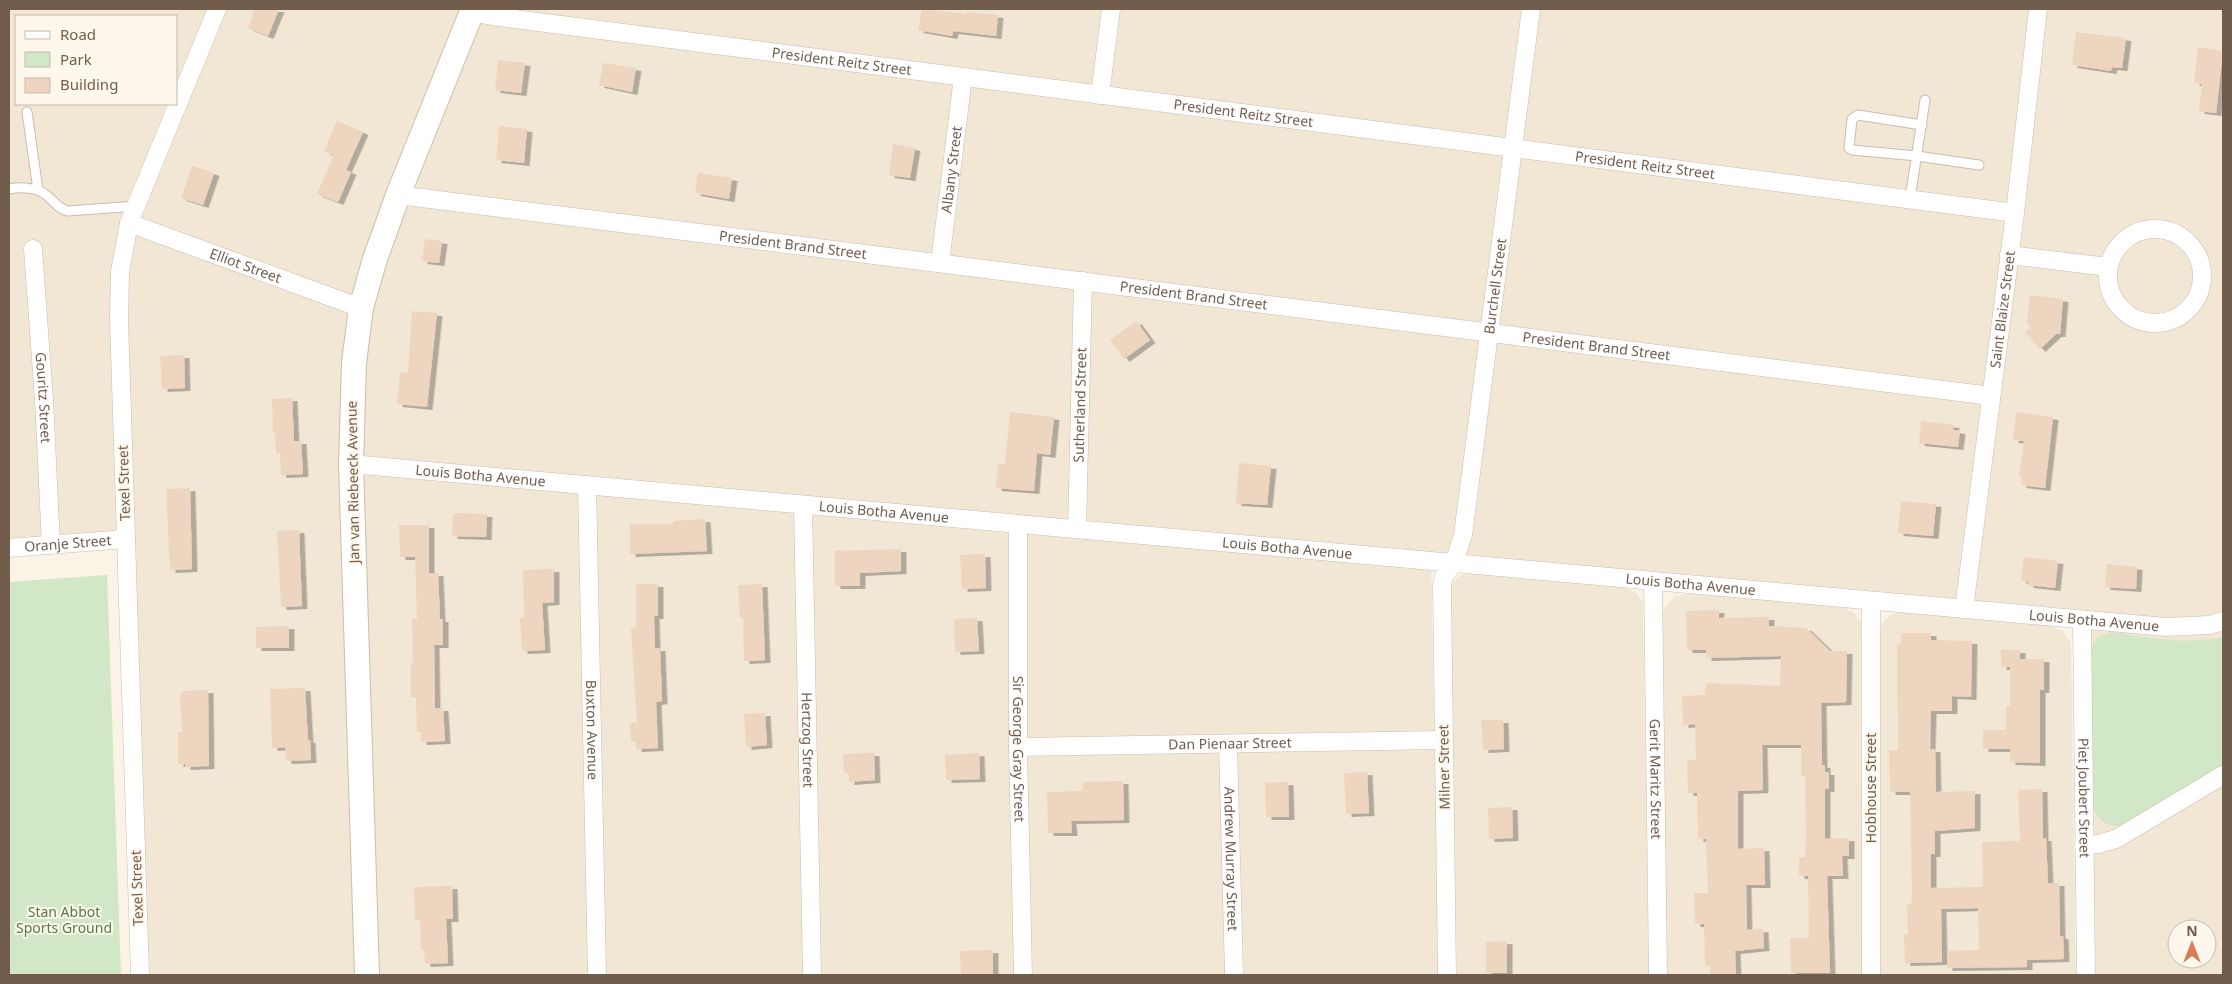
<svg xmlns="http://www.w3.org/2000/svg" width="2232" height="984" font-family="'Noto Sans',sans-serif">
  <defs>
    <filter id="shadow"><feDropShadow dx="5.5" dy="3" stdDeviation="0" flood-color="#0004"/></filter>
  </defs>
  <rect width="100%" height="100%" fill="#fbf4e6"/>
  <path fill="#f2e6d5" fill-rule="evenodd" d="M9 9H2223V975H2095L2089 611 1431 552 1439 975H139L125 539 9 547ZM16 16H176V104H16ZM2177 929H2207V959H2177Z
    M1472 573 1623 587 1635 592 1643 603 1649 975H1457L1449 594 1451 585 1456 579 1463 574Z
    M1690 593 1840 606 1853 612 1861 622 1862 975H1667L1662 619 1663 611 1674 597Z
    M1903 612 2051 626 2063 631 2071 642 2076 975H1880V633L1882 624 1887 618 1894 613Z"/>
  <path fill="#d1e7c6" d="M107 575 121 975H9V582Z
    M2112 632C2150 638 2186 645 2223 637V766L2126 825C2109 829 2098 822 2093 806L2090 650C2094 639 2101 634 2112 632Z"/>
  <path fill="#eed5c0" filter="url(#shadow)" d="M255 9H279L268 36 248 28Z
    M922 9 966 14V12L998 15 996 36 953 31 952 36 918 30Z
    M2076 32 2126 38 2122 68 2112 67 2111 71 2072 65Z
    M2198 47 2223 51 2216 113 2199 111 2202 84 2194 83Z
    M498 60 525 63 521 93 495 90Z
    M603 63 636 68 632 92 599 85Z
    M337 121 363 132 346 170 351 172 338 202 317 194 334 155 324 151Z
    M499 126 527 129 524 163 496 160Z
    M893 144 915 148 910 178 889 175Z
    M192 166 214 173 203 205 181 198Z
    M698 173 732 178 729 199 695 193Z
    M425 239 442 241 439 263 422 261Z
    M2030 295 2063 299 2060 334H2056L2040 349 2025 332 2031 328 2027 322Z
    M412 311 437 313 427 407 397 404 400 372 408 373Z
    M1136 321 1150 340 1124 359 1110 340Z
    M184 355 185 388 162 389 160 356Z
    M292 398 294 441H301L303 474 281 475 280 453H276L275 432H273L272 399Z
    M1010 412 1054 417 1050 455 1037 453 1034 491 996 488 998 464H1005Z
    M2016 412 2053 417 2045 488 2021 485 2022 477 2019 476 2024 441 2013 440Z
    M1921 421 1954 425 1953 430 1960 431 1958 447 1919 443Z
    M1239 463 1271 466 1267 505 1236 503Z
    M190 488 192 569 170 570 166 489Z
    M1901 501 1936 504 1933 536 1898 533Z
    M453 513 487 514 486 537 452 536Z
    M705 519 707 551 630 554V524H673V521Z
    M399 525H429V573H438L440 619H443V645H434L435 708H443L445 741 421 742V732H417L416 697H411V663H413L412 619H417L415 557H400Z
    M299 530 302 606 281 607 277 531Z
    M901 549V571L860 573V586H835V551Z
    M985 554 986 588 962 589 960 555Z
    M2024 557 2058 561 2055 588 2028 585V581H2021Z
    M2107 564 2137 567 2136 589 2105 587Z
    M554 569V602L542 603 545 650 522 651 520 618 524 617 523 570Z
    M636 584H658V616H654L655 648H660L662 701 656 702 658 748 636 749V741H631L630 723H637L631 628H636Z
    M762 584 765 660 744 661 743 618H740L738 585Z
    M1719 610V618L1769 617V626L1806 628 1830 651H1847L1846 702 1821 703 1822 765H1825V772H1829V789H1825V839L1849 838V856H1842L1843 876H1827L1830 973H1791L1790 938H1809L1808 876H1799V857H1805L1806 839 1805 776H1801V745H1762L1763 790 1738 791V849L1764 848 1765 885H1746L1747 930 1763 929 1764 948 1735 951 1736 974 1710 975V966H1705L1704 924H1695L1694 893H1708L1706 839H1698L1697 793H1688L1687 760H1696L1695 724 1683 725 1682 696 1705 695 1706 683 1780 686 1781 656 1706 658V650H1687L1686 611Z
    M977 618 979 651 955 652 954 619Z
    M289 626V648H256V627Z
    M1901 633H1931V640L1972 641 1971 697 1952 696V711H1931L1930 749H1935L1936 792 1975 791V828L1935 831V854H1931V888L1983 887 1982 842 2019 841 2020 839 2018 790 2042 789 2043 838H2046L2048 883H2059L2060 936H2063L2064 959 2027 960V967L1947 968V951L1979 950 1978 908 1941 909 1942 962 1905 963 1904 935H1908L1907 904H1911L1912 897 1910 792H1890L1889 750H1898L1897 644H1901Z
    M2001 650H2020V659H2044V690H2040V763L2010 762V749H1983V730H2006V706H2010V667H2001Z
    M305 688 308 740H310L311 760 286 761 285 747 272 748 270 689Z
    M208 690 209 766 185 767V764H178V732H182L180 694H183V691Z
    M765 713 767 745 746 747 744 714Z
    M1481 720H1503L1504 749 1483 750Z
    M874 753 875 780 849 782V774L844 772 843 754Z
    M979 753 980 779 946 780 945 755Z
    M1367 772 1369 813 1346 814 1344 773Z
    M1123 781 1124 820 1071 821 1072 833H1048L1047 792 1083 791V782Z
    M1288 782 1289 817H1266L1265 783Z
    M1512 807 1513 838 1489 839 1488 808Z
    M452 886 453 919H446L448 963 425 964 424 951H421L420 920H415L414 887Z
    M1507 941V973H1486V942Z
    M993 950V975H961L960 951Z"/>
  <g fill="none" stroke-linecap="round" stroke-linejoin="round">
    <g stroke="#ccbcad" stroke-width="11">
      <path id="lane" d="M27 112 38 190
        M1922 125 1858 115 1852 119 1849 148 1852 150 1917 156 1979 165
        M9 189C19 187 36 187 45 194 53 200 58 209 68 211L136 206
        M1910 199 1925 100"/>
    </g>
    <g stroke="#ccbcad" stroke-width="19">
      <g id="street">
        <path id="s1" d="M471 12 492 16 2015 213"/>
        <path d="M1100 95 1111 9"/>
        <path id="s2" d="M398 195 1991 396"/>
        <path id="s3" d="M129 223 361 308"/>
        <circle cx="2155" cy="276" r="47"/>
        <path id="s4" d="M33 249 44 400 51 545"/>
        <path d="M2009 255 2108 267"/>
        <path id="s5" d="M940 263 963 77"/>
        <path id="s6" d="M351 464 2166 627 2209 625 2223 621"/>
        <path id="s7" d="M587 485 597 975"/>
        <path id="s8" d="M803 505 812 975"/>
        <path id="s9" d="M1018 524V747L1023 975"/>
        <path id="s10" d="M1077 529 1083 281"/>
        <path id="s11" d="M9 548 126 539"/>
        <path id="s12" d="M1653 581 1658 975"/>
        <path id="s13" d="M1964 609 2015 213 2038 9"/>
        <path id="s14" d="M2082 620 2086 975"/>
        <path id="s15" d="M1228 744 1234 975"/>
        <path id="s16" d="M1018 747 1443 740"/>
        <path d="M2084 845 2098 844 2116 839 2223 775"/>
        <path d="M140 975 119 320 120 272 129 223 217 9"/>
        <path id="s17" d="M1447 975 1442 585 1444 576 1454 563 1463 535 1531 9"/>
        <path d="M1871 975V601"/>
      </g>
    </g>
    <g stroke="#cebdab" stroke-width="26">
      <path id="secondary" d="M367 975 351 464 354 363 361 308 375 259 398 195 473 9"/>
    </g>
    <use href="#lane" stroke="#fff" stroke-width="9"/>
    <use href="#street" stroke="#fff" stroke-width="18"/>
    <use href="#secondary" stroke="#fff" stroke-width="24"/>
  </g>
  <g text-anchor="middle" stroke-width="4" stroke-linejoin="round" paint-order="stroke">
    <g font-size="14" fill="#725d4d" stroke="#fef8ec">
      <text dy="5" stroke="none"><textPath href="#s1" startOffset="374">President Reitz Street</textPath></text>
      <text dy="5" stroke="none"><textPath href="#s1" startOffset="779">President Reitz Street</textPath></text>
      <text dy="5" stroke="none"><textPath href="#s1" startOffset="1184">President Reitz Street</textPath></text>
      <text dy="5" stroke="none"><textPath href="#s5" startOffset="94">Albany Street</textPath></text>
      <text dy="5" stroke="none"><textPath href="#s2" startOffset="398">President Brand Street</textPath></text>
      <text dy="5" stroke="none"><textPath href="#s3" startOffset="124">Elliot Street</textPath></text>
      <text dy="5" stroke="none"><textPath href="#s17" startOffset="696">Burchell Street</textPath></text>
      <text dy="5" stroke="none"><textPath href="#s2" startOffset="802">President Brand Street</textPath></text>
      <text dy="5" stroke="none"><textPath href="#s13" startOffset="302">Saint Blaize Street</textPath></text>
      <text dy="5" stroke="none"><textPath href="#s2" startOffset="1208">President Brand Street</textPath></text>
      <text dy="5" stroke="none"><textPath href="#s4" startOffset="149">Gouritz Street</textPath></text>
      <text dy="5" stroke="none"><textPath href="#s10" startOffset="124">Sutherland Street</textPath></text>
      <text dy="5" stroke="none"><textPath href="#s6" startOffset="130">Louis Botha Avenue</textPath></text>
      <text transform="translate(353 482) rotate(-91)" y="5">Jan van Riebeeck Avenue</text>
      <text transform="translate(124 483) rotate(-92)" y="5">Texel Street</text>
      <text dy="5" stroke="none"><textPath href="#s6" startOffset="535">Louis Botha Avenue</textPath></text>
      <text dy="5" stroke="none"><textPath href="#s11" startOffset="59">Oranje Street</textPath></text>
      <text dy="5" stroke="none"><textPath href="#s6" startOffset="940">Louis Botha Avenue</textPath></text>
      <text dy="5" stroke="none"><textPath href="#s6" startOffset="1345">Louis Botha Avenue</textPath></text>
      <text dy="5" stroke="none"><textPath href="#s6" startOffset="1750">Louis Botha Avenue</textPath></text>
      <text dy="5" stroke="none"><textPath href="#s7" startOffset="245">Buxton Avenue</textPath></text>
      <text dy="5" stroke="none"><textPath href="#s8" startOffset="235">Hertzog Street</textPath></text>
      <text dy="5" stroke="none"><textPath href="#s16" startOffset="212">Dan Pienaar Street</textPath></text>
      <text dy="5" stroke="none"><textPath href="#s9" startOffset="225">Sir George Gray Street</textPath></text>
      <text transform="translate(1444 767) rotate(-91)" y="5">Milner Street</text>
      <text dy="5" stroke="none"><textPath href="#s12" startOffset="198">Gerit Maritz Street</textPath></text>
      <text transform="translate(1871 788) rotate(-90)" y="5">Hobhouse Street</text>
      <text dy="5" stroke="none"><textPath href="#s14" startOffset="178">Piet Joubert Street</textPath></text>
      <text dy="5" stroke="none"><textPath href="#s15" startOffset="115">Andrew Murray Street</textPath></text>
      <text transform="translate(137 888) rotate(-92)" y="5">Texel Street</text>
    </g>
    <g font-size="14" fill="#547c48" stroke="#fef8ec">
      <text x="64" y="917">Stan Abbot<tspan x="64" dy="16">Sports Ground</tspan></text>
    </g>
  </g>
  <rect width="2232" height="984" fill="none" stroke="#725d4d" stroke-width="20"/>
  <rect x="15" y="15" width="162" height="90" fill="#fef8ec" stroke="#c6baac"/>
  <rect x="25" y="31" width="25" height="8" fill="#ffffff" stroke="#c6baac"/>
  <text x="60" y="40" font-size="15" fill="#725d4d">Road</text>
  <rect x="25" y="52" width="25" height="15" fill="#d1e7c6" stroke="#c6baac"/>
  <text x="60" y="65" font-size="15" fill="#725d4d">Park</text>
  <rect x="25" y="78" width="25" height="15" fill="#eed5c0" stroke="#c6baac"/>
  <text x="60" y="90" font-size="15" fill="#725d4d">Building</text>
  <g transform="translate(2192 944)"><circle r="24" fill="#fef8ec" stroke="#c6baac"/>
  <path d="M0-4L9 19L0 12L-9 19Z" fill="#db7c54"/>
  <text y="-8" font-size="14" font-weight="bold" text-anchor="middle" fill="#725d4d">N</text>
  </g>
</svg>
